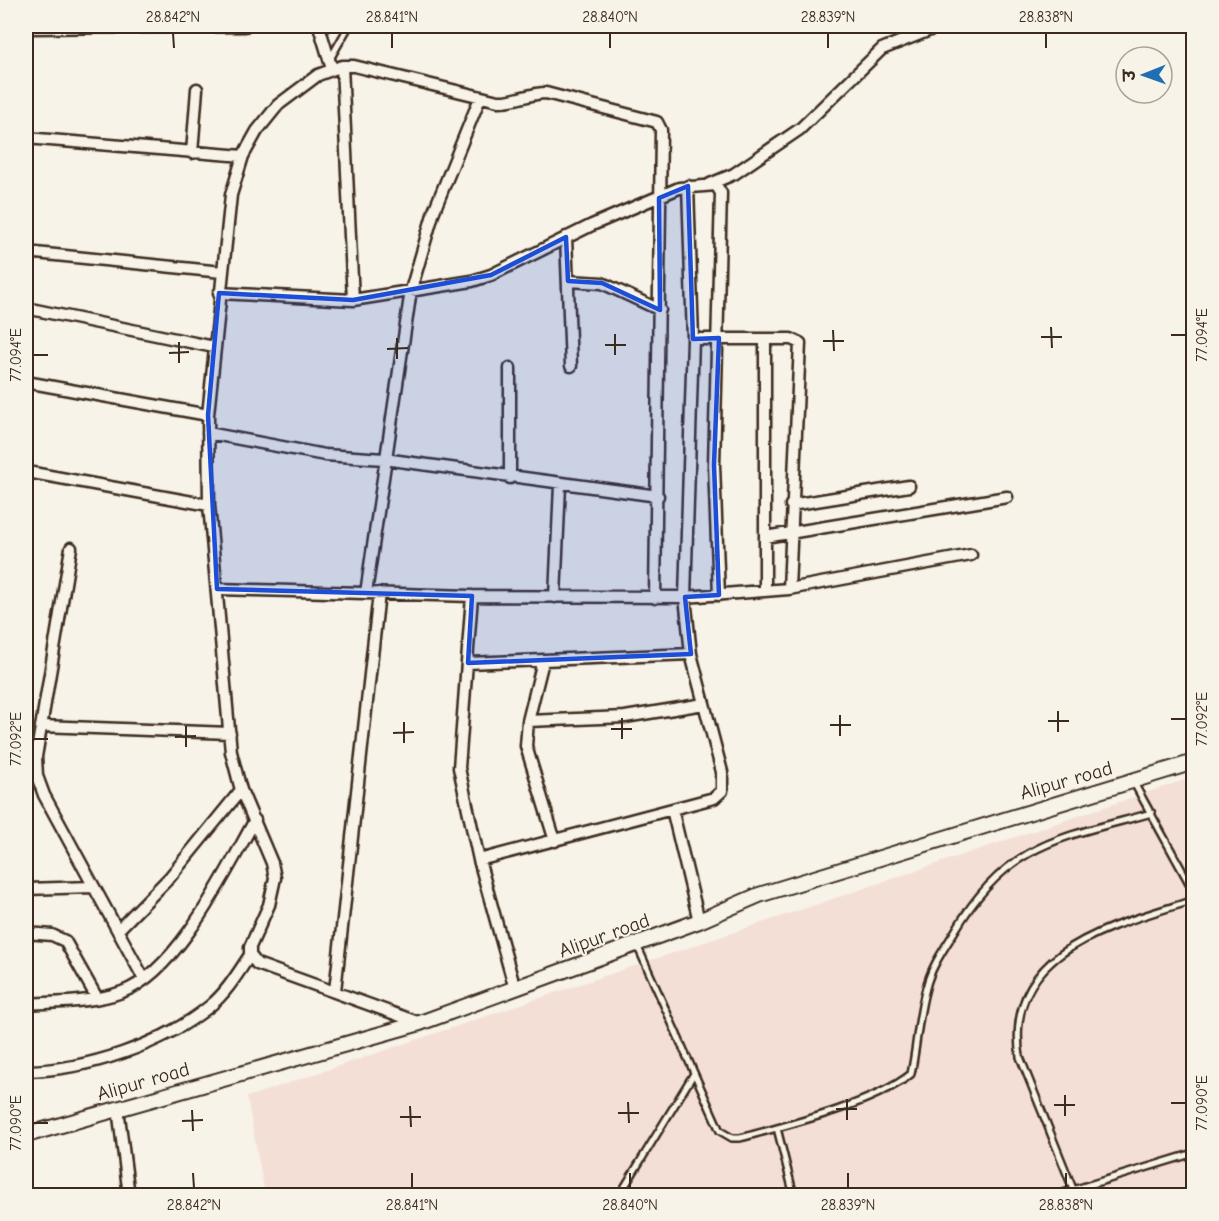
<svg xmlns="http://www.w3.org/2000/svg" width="1219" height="1221" font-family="'Comic Neue','Playpen Sans Deva',sans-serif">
  <rect width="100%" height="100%" fill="#f7f3e8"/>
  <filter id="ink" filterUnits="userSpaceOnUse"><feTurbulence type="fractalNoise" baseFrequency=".0167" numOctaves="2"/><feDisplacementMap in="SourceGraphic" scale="12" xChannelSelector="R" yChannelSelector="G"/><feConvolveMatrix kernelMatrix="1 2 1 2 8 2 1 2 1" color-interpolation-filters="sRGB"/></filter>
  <g filter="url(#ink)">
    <path fill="#f4dfd6" d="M1193 777V1195H265L247 1097Z"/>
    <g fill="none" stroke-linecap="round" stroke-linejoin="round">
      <g stroke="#3b2a1e" stroke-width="10">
        <path id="service" d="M330 59 349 26
          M1134 783 1194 892
          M637 945 720 1131 732 1138H740C788 1125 874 1104 911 1074 917 1046 918 1016 926 988 931 967 944 949 955 931 1007 842 1061 838 1152 813
          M777 1128 794 1196
          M1073 1189 1020 1057C1003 949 1113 926 1194 900
          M619 1196 693 1075
          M1053 1196 1194 1153"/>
      </g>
      <g stroke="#3b2a1e" stroke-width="15">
        <path id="minor" d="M319 26 332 69
          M26 28 245 26
          M342 66 353 300
          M26 138 243 156
          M192 153 197 89
          M710 184 734 174 800 129 882 49 940 26
          M566 237 571 366
          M26 252 222 272
          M568 281 602 283 660 310
          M219 293 353 300 472 281 491 275 592 225 679 188 716 185 721 193 714 465 719 595
          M26 308 214 347
          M693 339H791L800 343 789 589
          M510 368V478
          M26 382 208 415
          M208 433 325 455 384 459 658 496
          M33 473 209 505
          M791 505 909 486
          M765 537 1007 497
          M71 548 36 757 37 776 44 795 144 979
          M217 589 472 596 685 597 789 589 971 555
          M765 591V339
          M366 593 411 290 434 211 480 98
          M472 596 459 768 479 860 515 989
          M555 597 560 485
          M543 661 528 721 526 746 555 841
          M468 663 691 654
          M528 721 625 717 704 704
          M41 726 230 733
          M672 809 699 921
          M479 860 714 798 722 791V772L691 654 685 597 693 339 688 186
          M26 889 93 887
          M118 930 170 877 241 790
          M26 933 52 935 65 941 97 998
          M335 991 379 593
          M26 1004C56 1002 92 1003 122 992 178 972 226 871 255 820
          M420 1023 257 964 250 955V947L269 905 275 878 272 863 241 790 231 752 209 505 208 415 231 195 243 156 257 131 278 105 318 75 342 66H354L498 101C515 102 529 93 546 93L657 122 661 130 655 598
          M26 1071C87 1070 162 1045 210 1006 227 992 238 973 250 955
          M118 1108 129 1196"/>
      </g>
      <g stroke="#3b2a1e" stroke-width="18">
        <path id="tertiary" d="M26 1135 420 1023 699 921 759 895 1194 762"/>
      </g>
      <use href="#service" stroke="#f7f3e8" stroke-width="5"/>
      <use href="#minor" stroke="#f7f3e8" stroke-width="10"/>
      <use href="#tertiary" stroke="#f7f3e8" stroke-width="14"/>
    </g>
  </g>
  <path fill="#1d4ed8" fill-opacity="0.2" stroke="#1d4ed8" stroke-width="4.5" stroke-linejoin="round" d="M688 186 693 339 719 338 714 465 719 595 685 597 691 654 468 663 472 596 217 589 208 415 219 293 353 300 491 275 566 237 568 281 602 283 660 310 659 198Z"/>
  <path fill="none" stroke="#3b2a1e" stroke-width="2" d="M173 33 174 48M392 33V48M610 33V48M828 33V48M1046 33V48M1051 327 1052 348M833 330 834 351M615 334V355M1171 335H1186M1041 337H1062M397 338V359M823 341H844M179 342V363M605 345H626M387 349 408 348M169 353 189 352M33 355H48M1058 711V732M840 715V736M622 718V739M1171 719H1186M1048 721H1069M404 722V743M830 725H851M186 726V747M611 729H632M393 733 414 732M175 737 196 736M33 739H48M1065 1095V1116M847 1099V1120M628 1102 629 1123M1171 1103H1186M1054 1105H1075M410 1106 411 1127M836 1109H857M192 1110 193 1131M618 1113H639M400 1117H421M182 1121 203 1120M33 1123H48M193 1173 194 1188M412 1173V1188M630 1173V1188M848 1173V1188M1066 1173V1188"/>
  <g text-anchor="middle" stroke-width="4.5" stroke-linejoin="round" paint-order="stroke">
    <g font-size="20" fill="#3b2a1e" stroke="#f7f3e8">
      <text transform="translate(1066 780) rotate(-16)" y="7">Alipur road</text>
      <text transform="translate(604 935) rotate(-20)" y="7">Alipur road</text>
      <text transform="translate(143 1081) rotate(-16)" y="7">Alipur road</text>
    </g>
  </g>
  <rect width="1219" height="1221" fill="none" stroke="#f7f3e8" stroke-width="66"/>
  <g transform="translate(1144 75) rotate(269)"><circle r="28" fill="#f7f3e8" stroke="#aca397" stroke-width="1.5"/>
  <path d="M0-4.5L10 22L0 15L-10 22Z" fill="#1f6fb2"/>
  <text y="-9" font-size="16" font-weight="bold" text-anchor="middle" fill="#3b2a1e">उ</text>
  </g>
  <rect x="33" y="33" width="1153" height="1155" fill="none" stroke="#3b2a1e" stroke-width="2"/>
  <g font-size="15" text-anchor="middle" fill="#3b2a1e">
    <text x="173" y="22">28.842°N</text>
    <text x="392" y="22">28.841°N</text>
    <text x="610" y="22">28.840°N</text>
    <text x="828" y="22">28.839°N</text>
    <text x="1046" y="22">28.838°N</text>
    <text transform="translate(1202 335) rotate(-90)" y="5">77.094°E</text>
    <text transform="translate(16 355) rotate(-90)" y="5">77.094°E</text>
    <text transform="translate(1202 719) rotate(-90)" y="5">77.092°E</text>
    <text transform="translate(16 739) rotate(-90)" y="5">77.092°E</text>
    <text transform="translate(1202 1103) rotate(-90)" y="5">77.090°E</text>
    <text transform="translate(16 1123) rotate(-90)" y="5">77.090°E</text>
    <text x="194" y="1210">28.842°N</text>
    <text x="412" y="1210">28.841°N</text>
    <text x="630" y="1210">28.840°N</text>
    <text x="848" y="1210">28.839°N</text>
    <text x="1066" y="1210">28.838°N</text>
  </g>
</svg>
